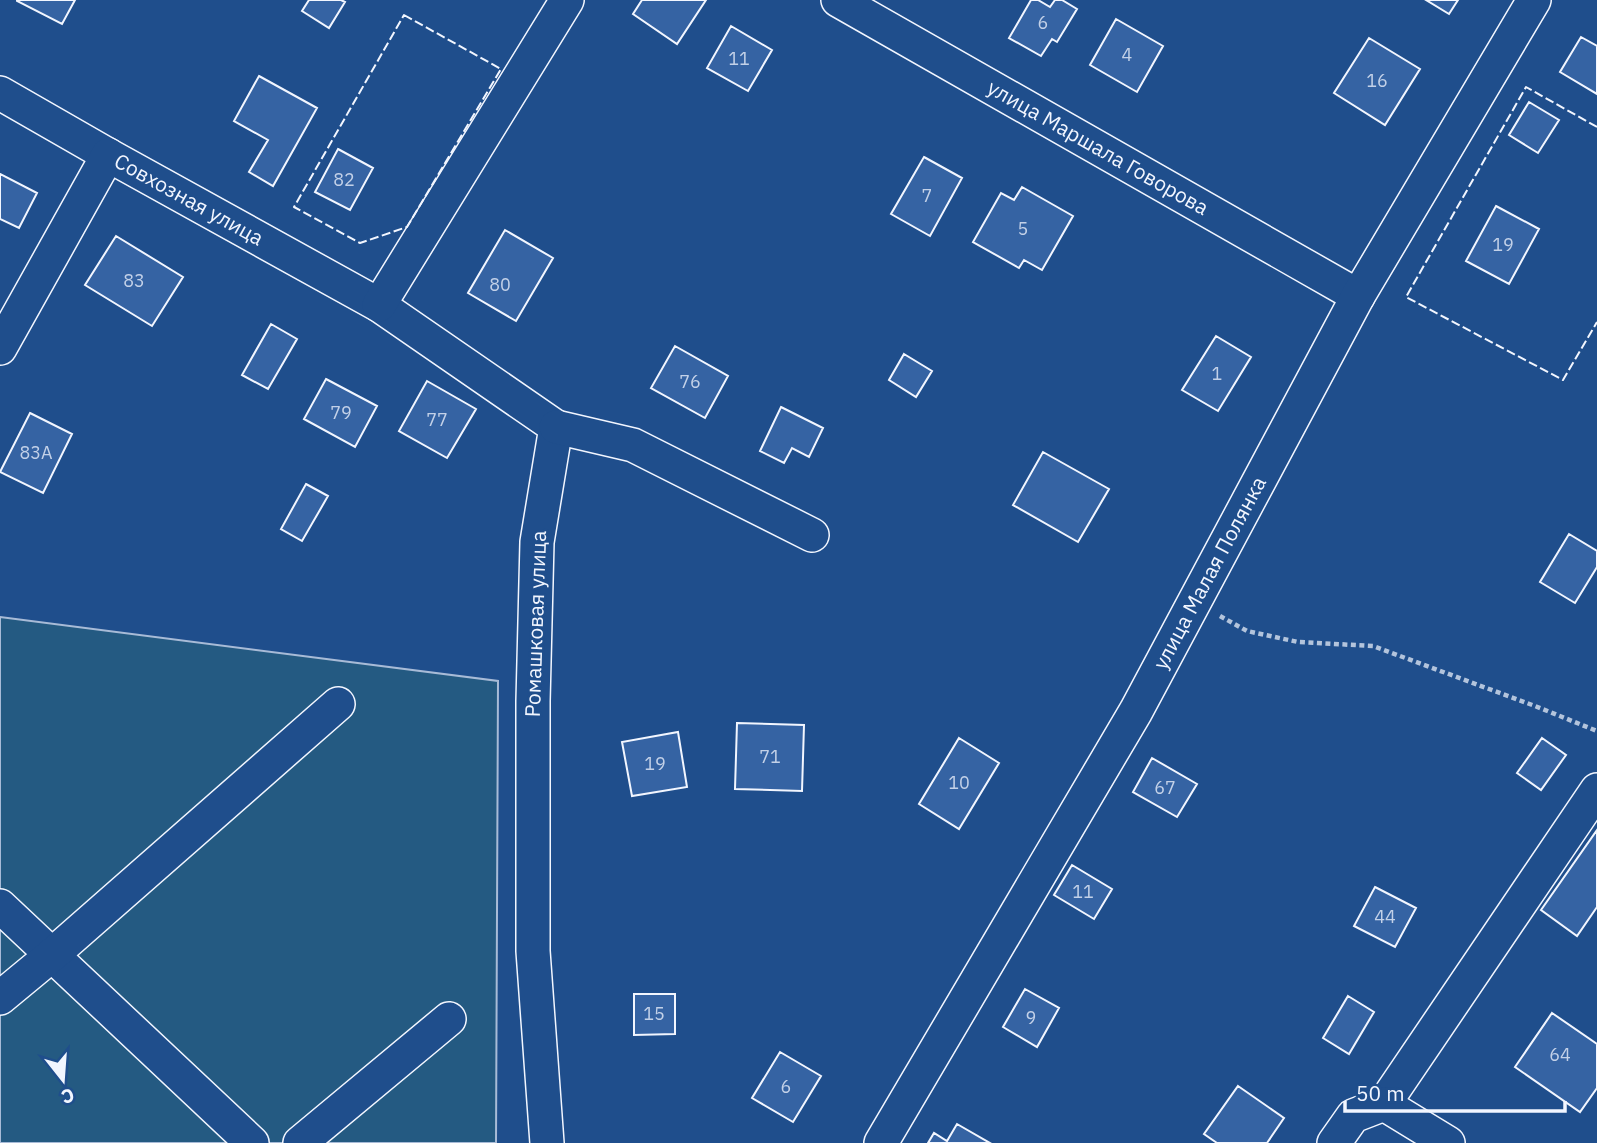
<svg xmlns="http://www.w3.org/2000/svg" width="1597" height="1143" font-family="'IBM Plex Sans',sans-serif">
  <rect width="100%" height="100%" fill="#1f4e8c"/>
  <path fill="#245a82" stroke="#a8bbd7" stroke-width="2" d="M0 617 498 681 496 1143H0Z"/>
  <path fill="#3563a3" stroke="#f2f6ff" stroke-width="2" d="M17 0H75L62 24 17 1Z
    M309 0H341L345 2 329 28 302 11Z
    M642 0H706L677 44 633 14Z
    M1031 0H1038L1050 7 1055 0H1062L1077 9 1057 42 1052 39 1041 56 1009 38Z
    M1426 0H1458L1449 14Z
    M1116 19 1163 46 1137 92 1090 65Z
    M731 26 772 50 748 91 707 68Z
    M1581 37 1597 46V94L1560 72Z
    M1369 38 1420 69 1385 125 1334 93Z
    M259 76 317 108 273 186 249 172 268 140 234 121Z
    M1529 102 1559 120 1538 153 1509 135Z
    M338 149 373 168 350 210 315 192Z
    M924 157 962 178 930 236 891 214Z
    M0 174 37 193 19 228 0 219Z
    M1022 187 1073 216 1042 270 1024 260 1019 268 973 242 1001 193 1014 200Z
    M1496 206 1539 229 1509 284 1466 261Z
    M505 230 553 258 516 321 468 293Z
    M116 236 183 277 152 326 85 285Z
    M271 324 297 339 268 389 242 375Z
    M1216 336 1251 357 1218 411 1182 390Z
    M675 346 728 376 705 418 651 388Z
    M904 354 932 371 916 397 889 380Z
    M326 379 377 406 355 447 304 419Z
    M427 381 476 409 447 458 399 431Z
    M781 407 823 428 809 457 792 448 784 463 760 451Z
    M30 413 72 434 43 493 0 472Z
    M1043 452 1109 489 1078 542 1013 505Z
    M306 484 328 496 302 541 281 529Z
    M1569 534 1597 551V567L1575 603 1540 582Z
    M737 723 804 725 802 791 735 789Z
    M678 732 687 787 632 796 622 742Z
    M959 738 999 763 959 829 919 804Z
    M1542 738 1566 755 1541 790 1517 773Z
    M1152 758 1197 784 1177 817 1133 792Z
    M1597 830V907L1577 936 1541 910Z
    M1072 865 1112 889 1094 919 1054 895Z
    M1375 887 1416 908 1395 947 1354 926Z
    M1025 989 1059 1008 1037 1047 1003 1027Z
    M634 994H675V1034L634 1035Z
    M1348 996 1374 1012 1349 1054 1323 1038Z
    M1552 1013 1597 1044V1088L1580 1112 1515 1067Z
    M780 1052 821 1076 793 1122 752 1098Z
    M1238 1086 1284 1118 1267 1143H1217L1204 1134Z
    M957 1124 990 1143H928L934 1133 947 1141Z"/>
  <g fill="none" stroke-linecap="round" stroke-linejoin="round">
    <g stroke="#f2f6ff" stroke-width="36">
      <g id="minor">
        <path id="s1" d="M838 0 1358 296"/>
        <path id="s2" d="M0 93 108 155 379 305 556 427 537 542 533 701V951L547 1143"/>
        <path d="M379 305 567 0"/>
        <path d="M0 348 108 155"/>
        <path d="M556 427 633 445 812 535"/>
        <path d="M0 906 252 1143"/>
        <path d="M0 998 52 955 338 704"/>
        <path d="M1384 1104 1597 790"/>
        <path d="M1384 1104 1448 1143"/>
        <path d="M300 1143 449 1019"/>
        <path id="s3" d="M881 1143 1136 711 1358 296 1534 0"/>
        <path d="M1334 1143 1353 1116 1384 1104"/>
      </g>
    </g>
    <path stroke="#b3c4dc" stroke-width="4.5" stroke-dasharray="5 3.5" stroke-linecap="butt" d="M1220 616 1247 631 1298 642 1373 646 1535 706 1597 731"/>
    <use href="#minor" stroke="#1f4e8c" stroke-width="33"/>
    <path stroke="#f2f6ff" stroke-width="2" stroke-dasharray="9 3.5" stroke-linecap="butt" d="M404 15 501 69 407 227 360 243 294 207Z
      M1597 127 1526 87 1406 297 1563 380 1597 322"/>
  </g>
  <g text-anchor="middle" stroke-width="5" stroke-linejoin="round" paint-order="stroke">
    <g font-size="18" fill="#c3d1e8">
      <text x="1043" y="29">6</text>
      <text x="1127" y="61">4</text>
      <text x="739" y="65">11</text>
      <text x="1377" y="87">16</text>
      <text x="344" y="186">82</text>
      <text x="927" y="202">7</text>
      <text x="1023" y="235">5</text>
      <text x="1503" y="251">19</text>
      <text x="134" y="287">83</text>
      <text x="500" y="291">80</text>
      <text x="1217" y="380">1</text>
      <text x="690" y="388">76</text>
      <text x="341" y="419">79</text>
      <text x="437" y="426">77</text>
      <text x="36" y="459">83А</text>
      <text x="770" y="763">71</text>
      <text x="655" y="770">19</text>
      <text x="959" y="789">10</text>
      <text x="1165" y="794">67</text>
      <text x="1083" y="898">11</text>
      <text x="1385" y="923">44</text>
      <text x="654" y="1020">15</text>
      <text x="1031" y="1024">9</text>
      <text x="1560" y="1061">64</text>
      <text x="786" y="1093">6</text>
    </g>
    <g font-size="21" fill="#f2f6ff" stroke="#1f4e8c">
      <text dy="7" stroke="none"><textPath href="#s1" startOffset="299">улица Маршала Говорова</textPath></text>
      <text dy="7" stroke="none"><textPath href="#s2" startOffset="217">Совхозная улица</textPath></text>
      <text dy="7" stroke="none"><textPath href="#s3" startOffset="658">улица Малая Полянка</textPath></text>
      <text transform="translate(536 624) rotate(-88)" y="7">Ромашковая улица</text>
    </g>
  </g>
  <g transform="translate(63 1080) rotate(163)" stroke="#1f4e8c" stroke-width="5" paint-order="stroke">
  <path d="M0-5L12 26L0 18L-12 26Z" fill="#f2f6ff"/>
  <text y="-10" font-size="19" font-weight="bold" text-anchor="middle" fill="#f2f6ff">С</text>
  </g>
  <path d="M1345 1101v10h220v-10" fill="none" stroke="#f2f6ff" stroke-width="3.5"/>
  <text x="1356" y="1101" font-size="21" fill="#f2f6ff" stroke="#1f4e8c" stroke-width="5" paint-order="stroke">50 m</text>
</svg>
